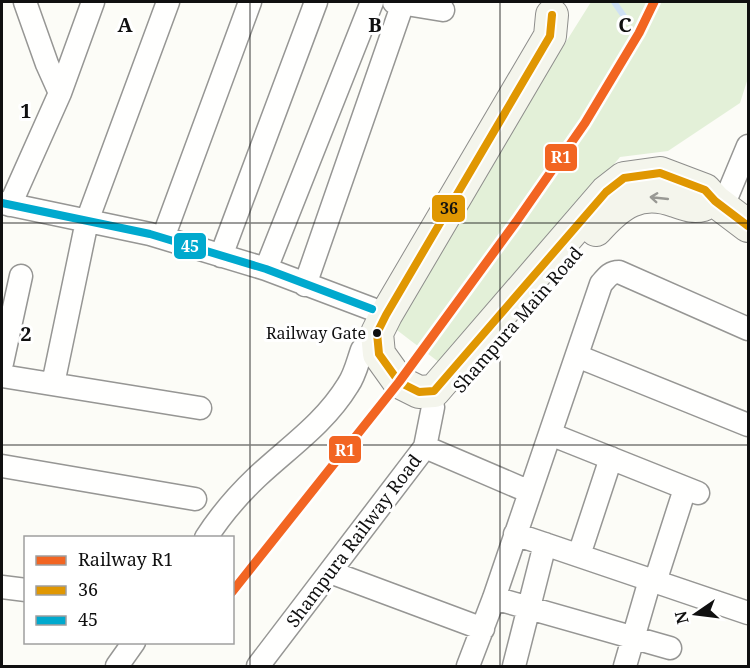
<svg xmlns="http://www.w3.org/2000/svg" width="750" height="668" font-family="'Noto Serif',serif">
  <rect width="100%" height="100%" fill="#fcfcf7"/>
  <path fill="#e3f0d8" d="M591 2H748V78L740 103 668 151 620 157 564 225 440 363 389 324Z"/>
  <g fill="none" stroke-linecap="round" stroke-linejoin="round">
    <path stroke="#cfe1f4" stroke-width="6" d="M614 2 626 19"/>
    <g stroke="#969694" stroke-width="25">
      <path id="street" d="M25 2 47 64 60 93
        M394 2 443 10
        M2 203 150 234 266 269 372 309
        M10 205 60 93 93 2
        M723 206 748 146
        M163 238 250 2
        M221 256 316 2
        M266 269 372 2
        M305 285 403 3
        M577 356 748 425
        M2 363 21 276
        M2 376 200 408
        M53 384 87 221 168 2
        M550 434 698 493
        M425 447 530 492
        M2 466 195 499
        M515 534 748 613
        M206 538C220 516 238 495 257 477 289 447 324 424 348 385 355 375 358 361 362 350
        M579 555 611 458
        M330 572 483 629
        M655 582 682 498
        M2 587 26 590
        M494 598 670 648
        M117 666 134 642
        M258 666 425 447 433 407
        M468 666 494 598 601 284C607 277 610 272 619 272L748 329
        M514 666 545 544
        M625 666 650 580"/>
    </g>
    <g stroke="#8d8d8b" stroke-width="34">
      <path id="secondary" d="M552 15 550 36 386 315 377 333 379 354 399 382 419 392 434 391 606 192 624 178 660 173 705 190 715 201 748 226
        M596 230C619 204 640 188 675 201 685 204 692 208 703 205"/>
    </g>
    <use href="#street" stroke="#fffffe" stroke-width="22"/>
    <use href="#secondary" stroke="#f4f5ec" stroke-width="32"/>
    <g stroke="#fff" stroke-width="12">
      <path id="bus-1" d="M552 15 550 36 386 315 377 333 379 354 399 382 419 392 434 391 606 192 624 178 660 173 705 190 715 201 748 226"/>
    </g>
    <g stroke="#fff" stroke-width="12">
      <path id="bus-2" d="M2 203 150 234 266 269 372 309"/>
    </g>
    <use href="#bus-1" stroke="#e09702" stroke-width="8"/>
    <use href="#bus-2" stroke="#00a9ce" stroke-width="8"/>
    <g stroke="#fff" stroke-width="14">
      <path id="rail-1" d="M232 592 399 382 516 222 585 123 639 33 654 2"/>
    </g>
    <use href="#rail-1" stroke="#f26522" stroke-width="9"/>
  </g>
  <defs><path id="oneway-shaft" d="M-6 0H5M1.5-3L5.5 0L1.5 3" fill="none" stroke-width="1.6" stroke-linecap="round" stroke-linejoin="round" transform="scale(1.5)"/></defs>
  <use stroke="#999994" href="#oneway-shaft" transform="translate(659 198) rotate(-174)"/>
  <path fill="none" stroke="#101010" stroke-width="1.5" stroke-opacity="0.55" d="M250 2V666M500 2V666M2 223H748M2 445H748"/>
  <circle fill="#101010" stroke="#fff" stroke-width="2" cx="377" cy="333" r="5"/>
  <g text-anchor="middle" stroke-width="6" stroke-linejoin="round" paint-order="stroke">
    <g font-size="16" fill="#101010" stroke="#fff" text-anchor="end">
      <text x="366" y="339">Railway Gate</text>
    </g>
    <g font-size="18" fill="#101010" stroke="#fff">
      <text transform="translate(518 320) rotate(-49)" y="6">Shampura Main Road</text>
      <text transform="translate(354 541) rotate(-53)" y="6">Shampura Railway Road</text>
    </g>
  </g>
  <g font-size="20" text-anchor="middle" font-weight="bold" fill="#101010" stroke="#fff" stroke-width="6" stroke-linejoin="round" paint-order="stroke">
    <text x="125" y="32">A</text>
    <text x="375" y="32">B</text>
    <text x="625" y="32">C</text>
    <text x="26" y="118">1</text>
    <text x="26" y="341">2</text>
  </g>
  <g stroke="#fff" stroke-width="2">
    <rect x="544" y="143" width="34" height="29" rx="6" fill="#f26522"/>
    <rect x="431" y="194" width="35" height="29" rx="6" fill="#e09702"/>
    <rect x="173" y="232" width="34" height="28" rx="6" fill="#00a9ce"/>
    <rect x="328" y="435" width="34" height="29" rx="6" fill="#f26522"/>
  </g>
  <g font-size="16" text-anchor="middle" font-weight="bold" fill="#fff">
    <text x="561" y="163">R1</text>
    <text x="190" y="252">45</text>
    <text x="345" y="456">R1</text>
  </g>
  <g font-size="16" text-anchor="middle" font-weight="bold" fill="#111">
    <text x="449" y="214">36</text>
  </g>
  <rect width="750" height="668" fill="none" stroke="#101010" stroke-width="6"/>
  <rect x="24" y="536" width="210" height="108" fill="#ffffff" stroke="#9f9f9f" stroke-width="1.5"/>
  <rect x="36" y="556" width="30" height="9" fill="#f26522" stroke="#9f9f9f" stroke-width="1.5"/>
  <text x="78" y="566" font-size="18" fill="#101010">Railway R1</text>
  <rect x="36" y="586" width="30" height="9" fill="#e09702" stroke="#9f9f9f" stroke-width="1.5"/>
  <text x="78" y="596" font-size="18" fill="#101010">36</text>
  <rect x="36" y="616" width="30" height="9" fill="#00a9ce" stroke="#9f9f9f" stroke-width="1.5"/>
  <text x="78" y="626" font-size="18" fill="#101010">45</text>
  <g transform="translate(696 614) rotate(256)" stroke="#ffffff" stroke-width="4.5" paint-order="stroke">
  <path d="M0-4.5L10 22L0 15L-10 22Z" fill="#101010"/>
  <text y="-9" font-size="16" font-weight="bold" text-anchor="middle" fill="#101010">N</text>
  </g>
</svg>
